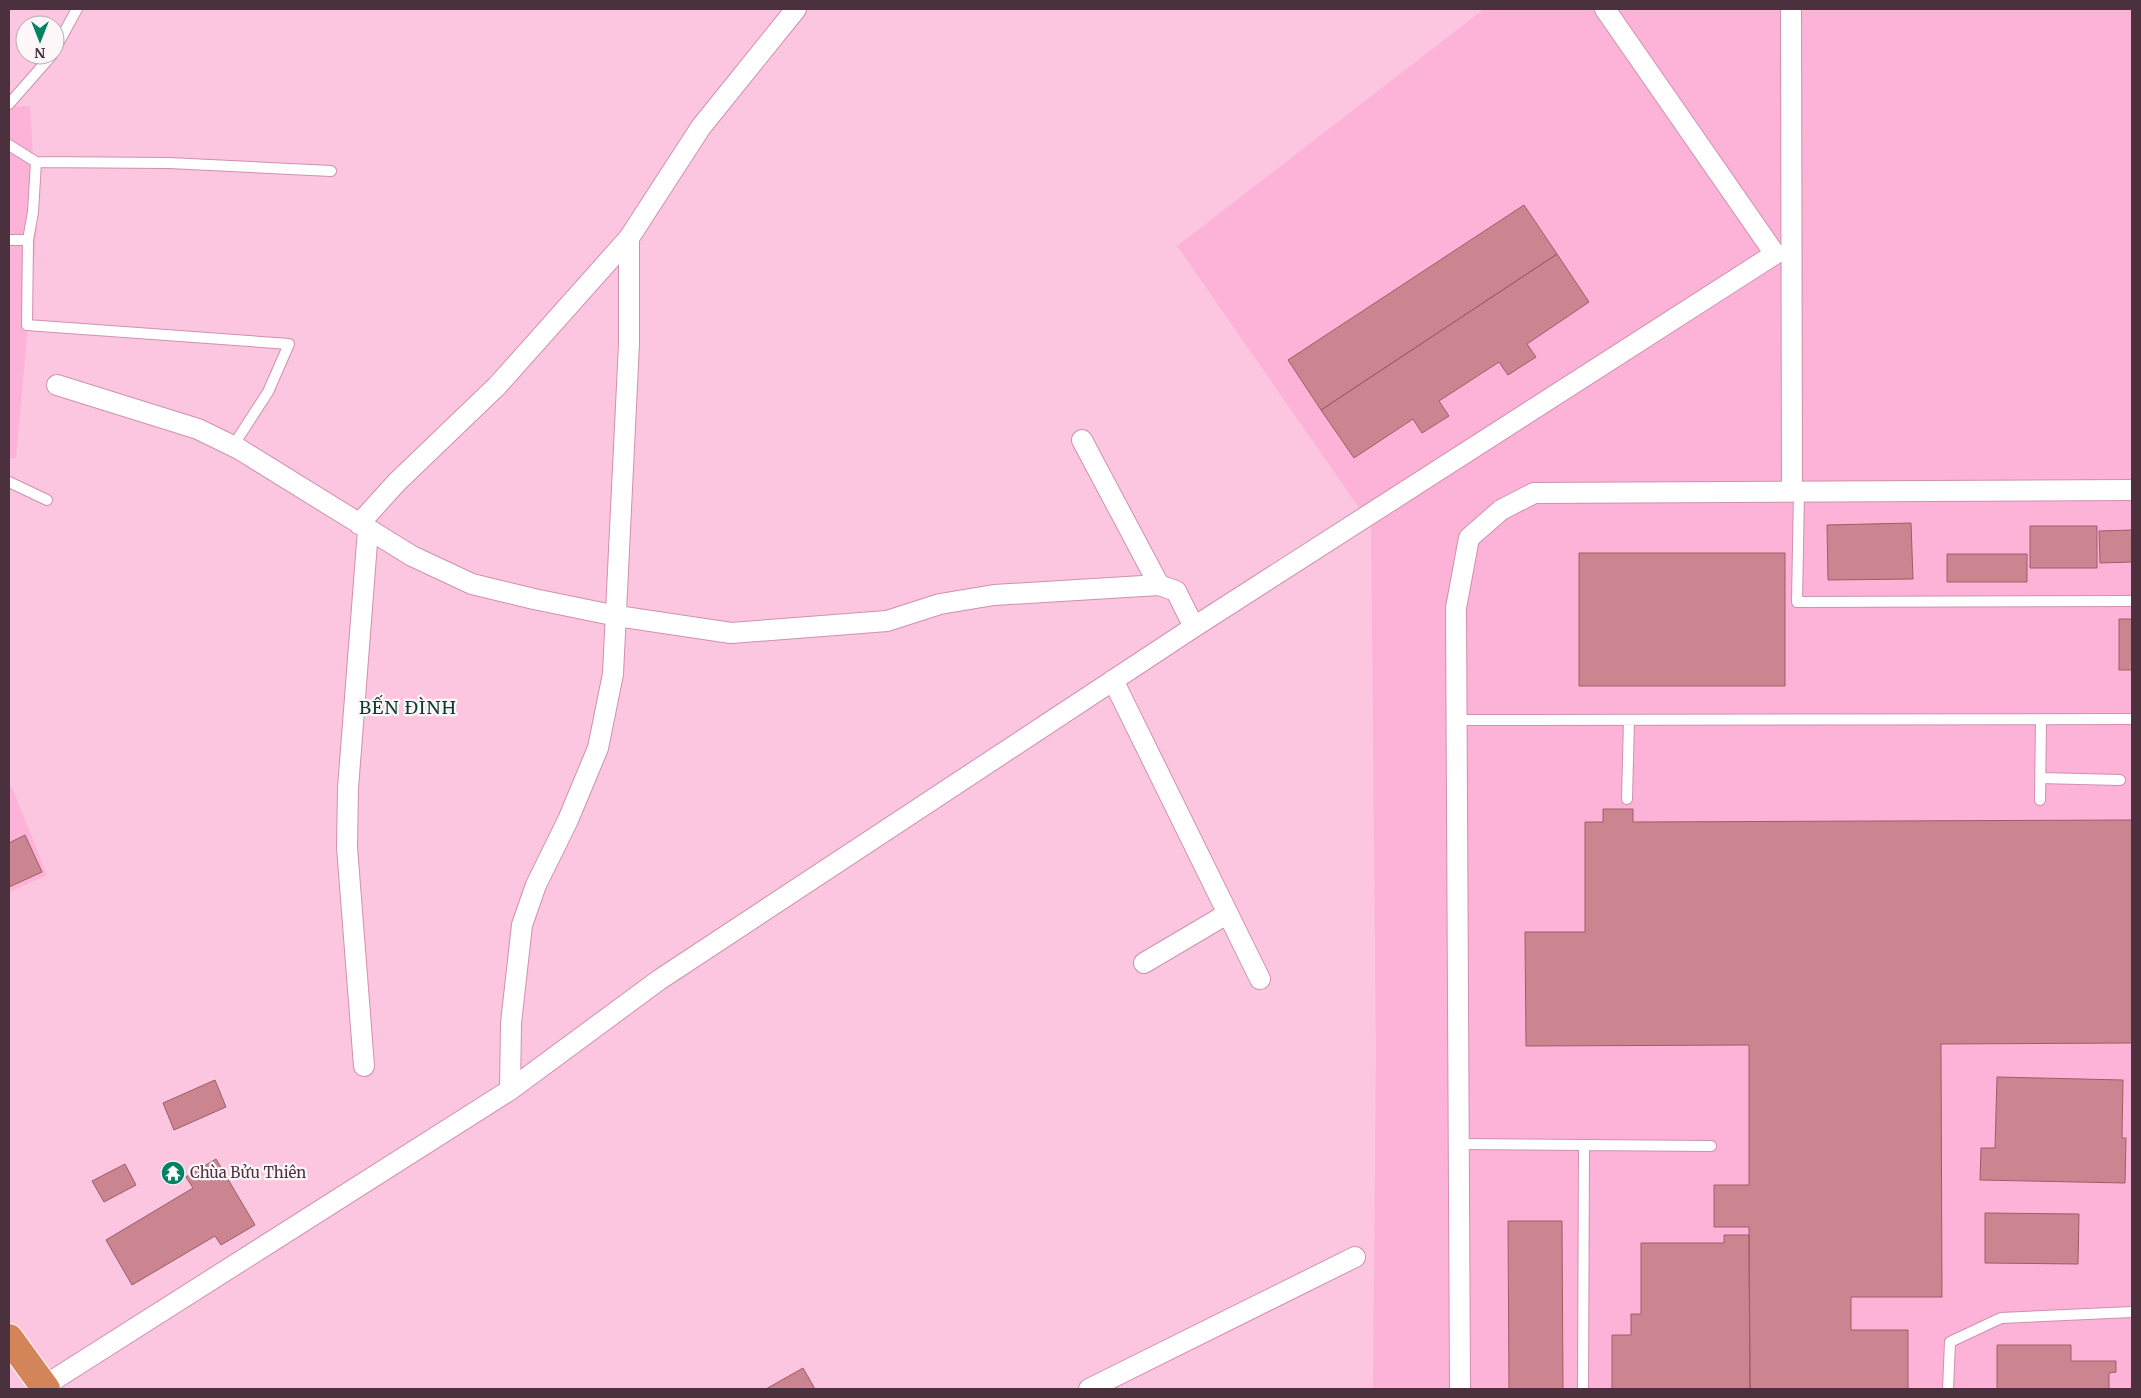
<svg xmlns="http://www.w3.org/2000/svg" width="2141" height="1398" font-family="Merriweather,serif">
  <rect width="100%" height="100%" fill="#fcc6e0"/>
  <path fill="#fdb3d7" d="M1484 9H2132V1389H1373L1376 1053 1371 525 1177 246Z
    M30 106 37 227 16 458 9 459V107Z
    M9 787H12L47 875 9 892Z"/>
  <path fill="#cb8591" stroke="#9e5c68" d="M1524 205 1557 254 1321 410 1288 360Z
    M1557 254 1589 302 1527 344 1536 357 1508 375 1499 362 1439 401 1449 416 1422 433 1413 419 1354 458 1321 410Z
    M1911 523 1913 579 1828 580 1827 525Z
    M2030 526H2097V568H2030Z
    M2132 530V562L2100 563 2099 531Z
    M1579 553H1785V686H1579Z
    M1947 554H2027V582H1947Z
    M2119 619H2132V670H2119Z
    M1603 809H1633V822L2132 820V1043L1941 1044 1942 1297H1851V1330H1908V1389H1750L1749 1227H1714V1185H1749V1045L1526 1046 1525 932H1585V822H1603Z
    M25 835 42 872 9 887V843Z
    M1997 1077 2123 1080 2122 1138H2126L2125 1183 1980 1180 1981 1148H1995Z
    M215 1080 226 1107 174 1130 163 1103Z
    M216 1159 255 1225 221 1245 215 1236 132 1285 106 1240 193 1188 186 1177Z
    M125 1164 136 1185 104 1202 92 1181Z
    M1985 1213 2079 1214 2078 1264 1985 1263Z
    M1508 1221H1562L1563 1389H1509Z
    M1724 1235H1749L1750 1389H1612V1335H1631V1314H1641V1243H1724Z
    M1997 1345H2071V1361H2116V1372L2109 1373V1389H1997Z
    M803 1368 815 1389H766Z"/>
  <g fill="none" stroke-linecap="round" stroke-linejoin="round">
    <g stroke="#d090af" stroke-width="12">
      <path id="lane" d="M55 49 77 9
        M9 104 52 55
        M9 145 36 162
        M9 240H28L33 212 36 162 169 163 331 171
        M28 240 27 325 289 344 268 392 233 446
        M9 482 47 500
        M1799 491 1797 602 2132 601
        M1457 720 2132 719
        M2040 778 2120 780
        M1627 799 1629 720
        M2040 800 2041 719
        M1459 1144 1711 1146
        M1583 1389 1584 1145
        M1948 1389 1950 1342 2001 1318 2132 1312"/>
    </g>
    <g stroke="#d090af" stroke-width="22">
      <path id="street" d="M1791 9 1792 491
        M57 385 198 429 239 449 412 556 472 584 534 599 617 616 731 633 887 621 940 604 994 595 1159 585 1176 591 1194 627
        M1082 440 1159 585
        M359 524 397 482 497 386 629 238
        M1113 680 1260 979
        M1144 963 1227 914
        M364 1066 347 847 348 788 368 530
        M510 1090 511 1023 522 925 536 885 568 820 598 748 613 674 629 344V238L701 127 796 9
        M44 1386 510 1090 659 980 1194 627 1775 254 1605 9
        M1089 1389 1355 1257
        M1460 1389 1456 608 1469 538 1501 510 1534 493 2132 490"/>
    </g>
    <g stroke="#fff" stroke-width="30">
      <path id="highway" d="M9 1338 46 1389"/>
    </g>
    <use href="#lane" stroke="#fff" stroke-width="10"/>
    <use href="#street" stroke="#fff" stroke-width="20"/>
    <use href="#highway" stroke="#d48459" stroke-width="28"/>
  </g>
  <defs>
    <g id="temple-disc" transform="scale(1.25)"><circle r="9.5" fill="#048364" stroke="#fef7fa"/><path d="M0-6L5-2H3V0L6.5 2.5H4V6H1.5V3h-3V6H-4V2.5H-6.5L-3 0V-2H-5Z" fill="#fff"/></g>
  </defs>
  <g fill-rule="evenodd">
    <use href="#temple-disc" x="173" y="1173"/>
  </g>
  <g text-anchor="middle" stroke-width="4.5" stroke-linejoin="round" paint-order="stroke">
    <g font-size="15" fill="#4b303d" stroke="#fef7fa" text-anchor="start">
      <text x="190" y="1178">Chùa Bửu Thiên</text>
    </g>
    <g font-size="18" letter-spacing="1" fill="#073d2e" stroke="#fef7fa">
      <text x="408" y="714">BẾN ĐÌNH</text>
    </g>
  </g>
  <rect width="2141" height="1398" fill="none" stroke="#4b303d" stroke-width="20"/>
  <g transform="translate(40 40) rotate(180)"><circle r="24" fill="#fef7fa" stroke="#b6a7ae"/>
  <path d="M0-4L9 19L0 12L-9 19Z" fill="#048364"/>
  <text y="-8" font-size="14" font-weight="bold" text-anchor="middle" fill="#4b303d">N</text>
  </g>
</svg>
